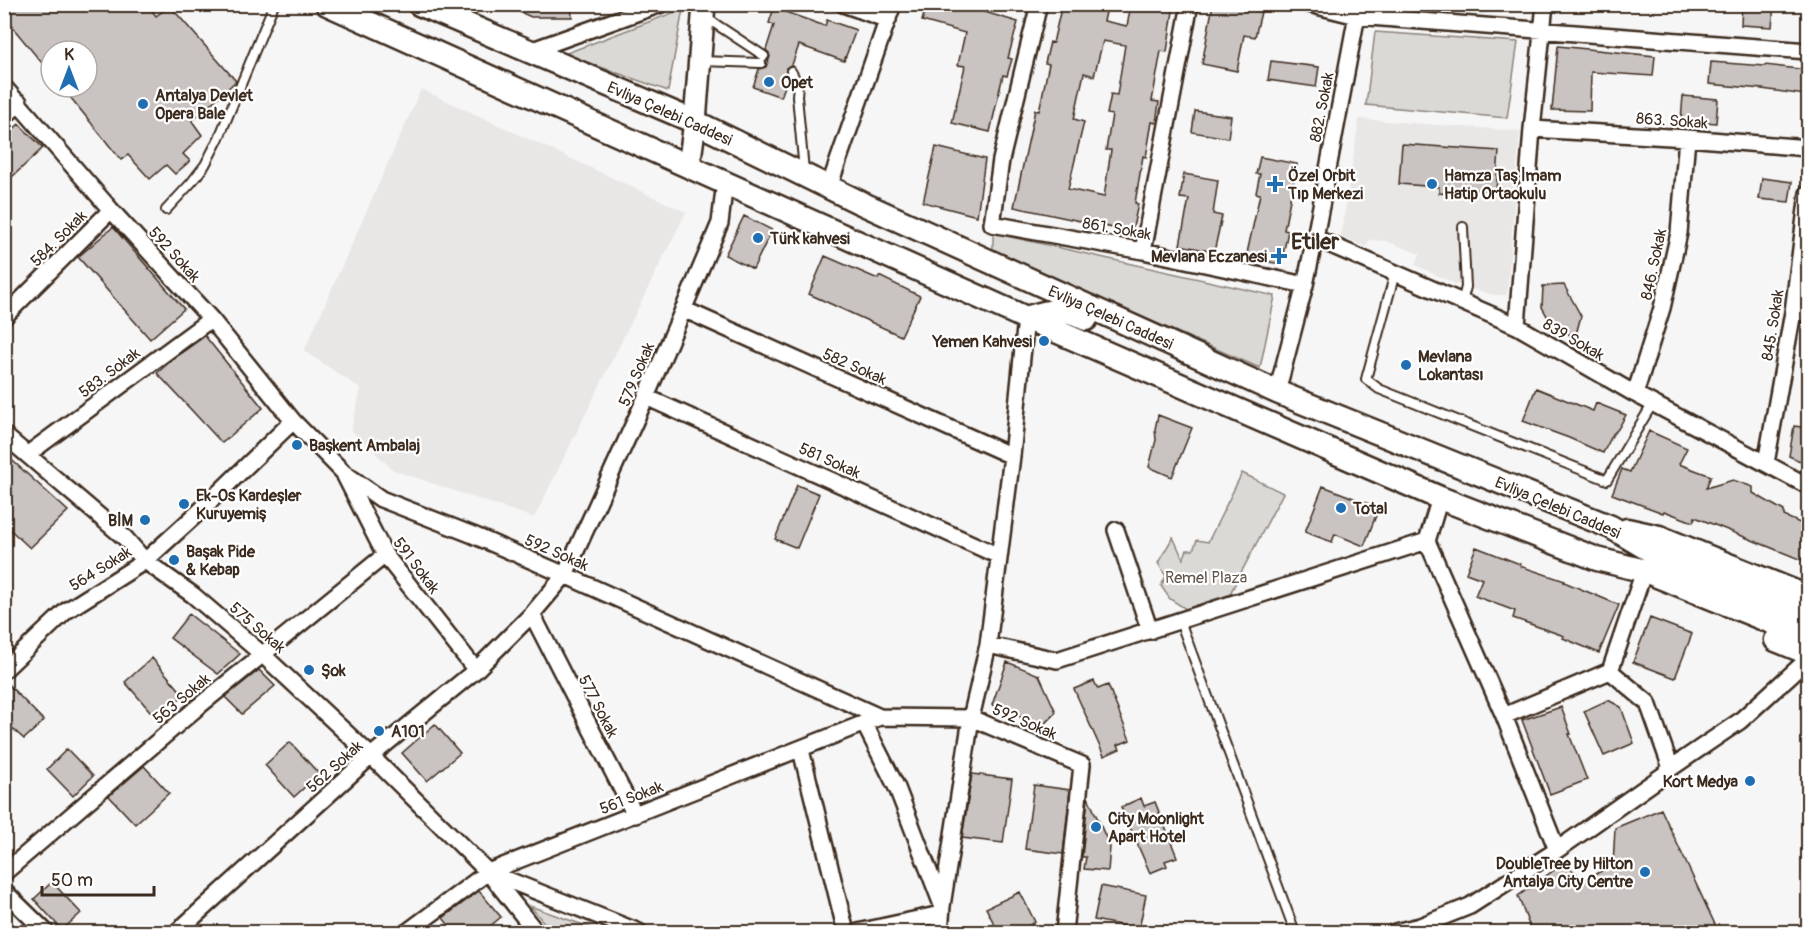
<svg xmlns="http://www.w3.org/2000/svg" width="1813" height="937" font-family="Pangolin,sans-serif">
  <rect width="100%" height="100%" fill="#f7f6f6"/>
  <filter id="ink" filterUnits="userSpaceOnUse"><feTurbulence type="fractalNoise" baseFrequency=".0167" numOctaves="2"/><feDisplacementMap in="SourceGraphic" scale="12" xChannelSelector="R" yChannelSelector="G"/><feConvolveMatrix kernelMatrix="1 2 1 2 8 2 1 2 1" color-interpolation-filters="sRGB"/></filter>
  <g filter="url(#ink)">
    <path fill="#e9e7e6" d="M421 89 686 212 534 518 393 470 351 430 361 389 304 351Z
      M1359 119 1520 131 1507 295H1494L1455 284 1415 265 1420 254 1386 241 1370 240 1366 247 1341 237Z"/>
    <path fill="#dbd9d6" stroke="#8b827a" stroke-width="1.5" d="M683 9 668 91 564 54Z
      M1375 32 1518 42 1507 118 1366 105Z
      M993 233 1275 296 1260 368 993 252Z
      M1242 473 1283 493 1226 601 1189 611 1170 599 1161 586 1166 576 1158 563 1173 537 1183 559 1187 550H1193L1197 540 1208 542Z
      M530 906 603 932H552Z"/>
    <path fill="#c9c3c1" stroke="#3b2a1e" stroke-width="1.5" fill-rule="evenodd" d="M11 4H147L156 16 170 6 236 81 192 121 202 135 183 154 190 161 175 174 166 165 150 179 128 155 121 160 62 87H87V51H51V74L4 17V9Z
      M502 4H571L572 17H531Z
      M927 4H958L1018 22 1008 58 1012 59 1007 76 1003 75 990 132 952 123 965 66 958 65 965 33 922 21Z
      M1062 4H1108L1104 21 1127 26 1131 4H1174L1167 52 1161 51 1152 101 1159 102 1156 123 1152 122 1146 157 1143 156 1135 203 1138 204 1132 232 1014 207 1035 110 1039 111 1049 64 1045 63 1050 42 1053 43ZM1103 41 1125 45 1117 95 1111 94 1107 114 1112 115 1106 150H1111L1104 197 1068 189 1084 122 1074 119 1084 73 1094 76Z
      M1213 4H1224L1261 12 1255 37 1244 35 1237 71 1202 64Z
      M1742 4H1774L1772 27 1741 25Z
      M774 8 825 26 827 20 856 30 844 61 799 45 792 65 789 66 786 68V73L788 78 781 97 753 87 759 69 766 67 770 57 769 53 766 50 774 25 769 23Z
      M1558 46 1655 56 1653 76 1591 72 1590 111 1552 110Z
      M1271 61 1319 67 1316 87 1268 80Z
      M1711 62 1765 66V65L1807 70 1805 95 1762 89 1709 84Z
      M1683 96 1718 99 1716 123 1681 120Z
      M1195 111 1231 116 1228 138 1192 132Z
      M19 124 43 148 12 177 4 169V138Z
      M1402 144 1499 151 1496 191 1461 189 1460 195 1439 193V187L1399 184Z
      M936 147 985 159 977 216 923 202Z
      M1260 157 1297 164 1284 230 1288 231 1281 264 1246 258 1260 194 1256 193 1260 174H1256Z
      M1184 174 1218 180 1213 214 1222 216 1214 252 1180 245 1189 199 1180 198Z
      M1762 178 1792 182 1789 202 1759 199Z
      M744 216 772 230 753 269 725 255Z
      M113 227 184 309 150 339 78 257Z
      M825 256 878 279 879 276 920 296 901 336 809 294Z
      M1564 285 1581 316 1575 338 1551 323 1542 307 1543 286Z
      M205 336 263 408 222 443 157 373 173 359Z
      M1536 388 1593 411 1596 403 1626 415 1618 429 1613 434 1603 453 1569 438 1523 421Z
      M1158 415 1192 428 1172 477 1149 467 1156 440 1155 429Z
      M1794 426 1809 428V465L1789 456Z
      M1649 431 1687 448 1679 464 1711 476 1706 488 1733 480 1753 487V493L1784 511V516L1809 527V563L1695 517 1693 522 1664 511 1663 513 1612 494 1622 469 1630 472Z
      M4 453 68 511 30 548 4 524Z
      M797 485 819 494 797 548 775 539Z
      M1323 486 1379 508 1364 546 1335 534 1332 542 1305 532Z
      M1476 547 1520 564V566L1565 581 1564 582 1619 605 1599 653 1563 638 1564 636 1513 618 1515 611 1475 596 1482 579 1466 573Z
      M189 614 240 654 218 674 170 638Z
      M1650 618 1692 634 1675 678 1633 662Z
      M152 658 184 695 156 718 125 682Z
      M1007 662 1039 675 1056 712 1042 726 992 705Z
      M259 670 275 686 242 714 225 697Z
      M4 680 44 721 24 739 4 721Z
      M1094 681 1098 689 1108 685 1130 740 1118 745 1120 749 1104 756 1074 689Z
      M1608 700 1621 707 1634 743 1604 756 1584 711Z
      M1561 707 1571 734H1569L1587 780 1550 794 1522 720Z
      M435 724 460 753 427 781 402 753Z
      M290 742 319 774 294 797 265 765Z
      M67 749 93 776 73 796 47 769Z
      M144 766 169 793 135 824 109 796Z
      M972 774 1012 779 1003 843 962 838Z
      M1034 785 1070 790 1063 854 1025 849Z
      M1088 797 1110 847 1108 871 1084 869 1086 857H1082Z
      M1141 798 1144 806 1155 802 1177 857 1165 861 1167 866 1150 873 1121 807Z
      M1661 809 1719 933H1532L1518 896 1564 863 1584 880 1613 865 1615 828Z
      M52 882 81 913 62 930 34 899Z
      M1101 886 1146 895 1139 929 1094 920Z
      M479 891 501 917 482 933H455L443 918Z
      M1020 892 1035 922 1028 926 1031 933H999L986 908Z"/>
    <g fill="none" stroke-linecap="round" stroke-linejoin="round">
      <g stroke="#3b2a1e" stroke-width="12">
        <path id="lane" d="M705 17 764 56
          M700 61 761 63
          M791 71 798 84 797 96 804 171
          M166 210 191 183 205 165 219 138 274 4
          M1395 273 1366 379 1379 389 1607 480 1653 403
          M1462 302 1466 287 1463 227
          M1180 621 1295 932"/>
      </g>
      <g stroke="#3b2a1e" stroke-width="20">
        <path id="street" d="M843 4 888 20
          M1039 4 1001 160 992 224 1143 251 1305 285
          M1309 4 1357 16 1808 51
          M527 52 661 4
          M4 87 111 210 211 319 293 421 344 473 381 499 473 535 565 575 880 717 971 718 1082 765 1064 932
          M4 118 19 102
          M1532 129 1687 138 1808 148
          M829 187 893 4
          M1315 238 1517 326 1635 394 1808 486
          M1143 251 1190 4
          M683 309 1012 456
          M1793 312 1808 313
          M4 317 111 210
          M1517 326 1532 129 1545 4
          M1277 392 1305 285 1315 238 1359 4
          M1635 394 1662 308 1679 233 1687 138
          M646 397 999 556
          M4 435 125 538 145 561 193 595 263 655 371 756 488 872 639 932
          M28 454 211 319
          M1766 463 1793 312 1808 193
          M345 476 385 555 476 670
          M1440 498 1427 541 1504 716 1557 850
          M1116 530 1150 631
          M532 614 635 815
          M988 645 1057 660 1427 541
          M4 670 66 611 145 561 201 510 293 421
          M1610 671 1640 583
          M1504 716 1610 671 1648 703 1671 768
          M864 723 897 788 942 905
          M801 750 846 932
          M4 873 199 706 385 555
          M490 874 536 932
          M4 891 46 932
          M177 932 371 756 476 670 532 614 565 575 646 397 720 223 725 182
          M407 932 488 872 880 717
          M858 932 941 914
          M940 932 942 906 971 718 988 645 1012 456 1026 318
          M1395 932 1420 926 1470 906 1557 850 1665 774 1671 768 1740 721 1808 659"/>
      </g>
      <g stroke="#3b2a1e" stroke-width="26">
        <path id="secondary" d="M689 166 695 122 704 4"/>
      </g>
      <g stroke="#3b2a1e" stroke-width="27">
        <path id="primary" d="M327 4 1026 318 1440 498 1597 559 1645 571 1808 637
          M419 4 695 122 861 203 1277 392 1611 527 1653 552 1808 615
          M1026 318C1052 310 1060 307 1086 319
          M1627 530 1659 537 1808 597
          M1776 640 1808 653"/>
      </g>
      <use href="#lane" stroke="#fff" stroke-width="8"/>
      <use href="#street" stroke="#fff" stroke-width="15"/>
      <use href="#secondary" stroke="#fff" stroke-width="21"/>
      <use href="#primary" stroke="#fff" stroke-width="22"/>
    </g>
  </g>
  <g fill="#1f6fb2" stroke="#fff" stroke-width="2">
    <circle cx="769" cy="82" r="6"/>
    <circle cx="143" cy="104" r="6"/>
    <path d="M1272 175h6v6h6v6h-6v6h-6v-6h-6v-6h6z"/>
    <circle cx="1432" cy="184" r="6"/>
    <circle cx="758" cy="238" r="6"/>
    <path d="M1276 247h6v6h6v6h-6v6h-6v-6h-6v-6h6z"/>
    <circle cx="1044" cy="341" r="6"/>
    <circle cx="1406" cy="365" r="6"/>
    <circle cx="297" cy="445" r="6"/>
    <circle cx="184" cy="504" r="6"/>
    <circle cx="1341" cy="508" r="6"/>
    <circle cx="145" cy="520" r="6"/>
    <circle cx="174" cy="560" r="6"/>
    <circle cx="309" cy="670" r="6"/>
    <circle cx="379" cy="731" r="6"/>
    <circle cx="1750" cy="781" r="6"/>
    <circle cx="1096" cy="827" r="6"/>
    <circle cx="1645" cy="872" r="6"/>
  </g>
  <g text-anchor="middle" stroke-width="4.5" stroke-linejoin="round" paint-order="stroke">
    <g font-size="16" font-weight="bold" fill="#3b2a1e" stroke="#fff" text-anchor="start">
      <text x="781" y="88">Opet</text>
      <text x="155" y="101">Antalya Devlet<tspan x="155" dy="18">Opera Bale</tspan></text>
      <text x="1288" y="181">Özel Orbit<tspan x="1288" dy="18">Tıp Merkezi</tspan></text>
      <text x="1444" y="181">Hamza Taş İmam<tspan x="1444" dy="18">Hatip Ortaokulu</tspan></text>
      <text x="770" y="244">Türk kahvesi</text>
      <text x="1267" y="262" text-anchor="end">Mevlana Eczanesi</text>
      <text x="1032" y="347" text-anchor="end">Yemen Kahvesi</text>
      <text x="1418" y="362">Mevlana<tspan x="1418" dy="18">Lokantası</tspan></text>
      <text x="309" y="451">Başkent Ambalaj</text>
      <text x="196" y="501">Ek-Os Kardeşler<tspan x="196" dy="18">Kuruyemiş</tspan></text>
      <text x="1353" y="514">Total</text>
      <text x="133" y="526" text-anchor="end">BİM</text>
      <text x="186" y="557">Başak Pide<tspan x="186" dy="18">&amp; Kebap</tspan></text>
      <text x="321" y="676">Şok</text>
      <text x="391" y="737">A101</text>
      <text x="1738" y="787" text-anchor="end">Kort Medya</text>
      <text x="1108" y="824">City Moonlight<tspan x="1108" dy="18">Apart Hotel</tspan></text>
      <text x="1633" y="869" text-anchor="end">DoubleTree by Hilton<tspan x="1633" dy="18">Antalya City Centre</tspan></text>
    </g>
    <g font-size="16" fill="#3b2a1e" stroke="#fff">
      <text transform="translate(1321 107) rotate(-79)" y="6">882. Sokak</text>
      <text transform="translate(670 113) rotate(24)" y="6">Evliya Çelebi Caddesi</text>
      <text transform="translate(1672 120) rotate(4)" y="6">863. Sokak</text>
      <text transform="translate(1117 228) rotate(10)" y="6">861. Sokak</text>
      <text transform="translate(58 238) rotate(-45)" y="6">584. Sokak</text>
      <text transform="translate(175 254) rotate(48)" y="6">592 Sokak</text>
      <text transform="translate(1653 264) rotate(-78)" y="6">846. Sokak</text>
      <text transform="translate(1111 317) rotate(24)" y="6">Evliya Çelebi Caddesi</text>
      <text transform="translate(1772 325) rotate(-81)" y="6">845. Sokak</text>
      <text transform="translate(1574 339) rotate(30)" y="6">839 Sokak</text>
      <text transform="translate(855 366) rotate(24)" y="6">582 Sokak</text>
      <text transform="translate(109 372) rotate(-37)" y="6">583. Sokak</text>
      <text transform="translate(636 374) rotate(-67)" y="6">579 Sokak</text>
      <text transform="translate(830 460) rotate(24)" y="6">581 Sokak</text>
      <text transform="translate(1558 507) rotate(23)" y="6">Evliya Çelebi Caddesi</text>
      <text transform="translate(557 552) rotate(24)" y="6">592 Sokak</text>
      <text transform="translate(417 565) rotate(53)" y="6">591 Sokak</text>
      <text transform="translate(100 568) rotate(-32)" y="6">564 Sokak</text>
      <text transform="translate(258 627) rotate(41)" y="6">575 Sokak</text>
      <text transform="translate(181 698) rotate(-40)" y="6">563 Sokak</text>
      <text transform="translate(599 706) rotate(63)" y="6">577 Sokak</text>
      <text transform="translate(1025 721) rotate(23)" y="6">592 Sokak</text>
      <text transform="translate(334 766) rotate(-42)" y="6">562 Sokak</text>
      <text transform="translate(631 797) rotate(-21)" y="6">561 Sokak</text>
    </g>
    <g font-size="16" fill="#63564c" stroke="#fff">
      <text x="1206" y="583">Remel Plaza</text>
    </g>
    <g font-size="22" font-weight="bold" fill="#3b2a1e" stroke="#fff">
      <text x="1315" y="249">Etiler</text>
    </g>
  </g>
  <rect width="1813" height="937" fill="none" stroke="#fff" stroke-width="24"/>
  <rect x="12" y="12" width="1789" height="913" fill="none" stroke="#3b2a1e" stroke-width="2" filter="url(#ink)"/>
  <g transform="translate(69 69)"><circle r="28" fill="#ffffff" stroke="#b1aaa5" stroke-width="1.5"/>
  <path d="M0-4.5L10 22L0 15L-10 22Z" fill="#1f6fb2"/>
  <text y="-9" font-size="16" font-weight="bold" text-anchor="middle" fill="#3b2a1e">K</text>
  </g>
  <path d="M42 886v9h112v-9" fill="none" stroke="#3b2a1e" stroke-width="3"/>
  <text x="51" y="886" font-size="18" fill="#3b2a1e" stroke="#ffffff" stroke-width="4.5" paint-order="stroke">50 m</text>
</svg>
